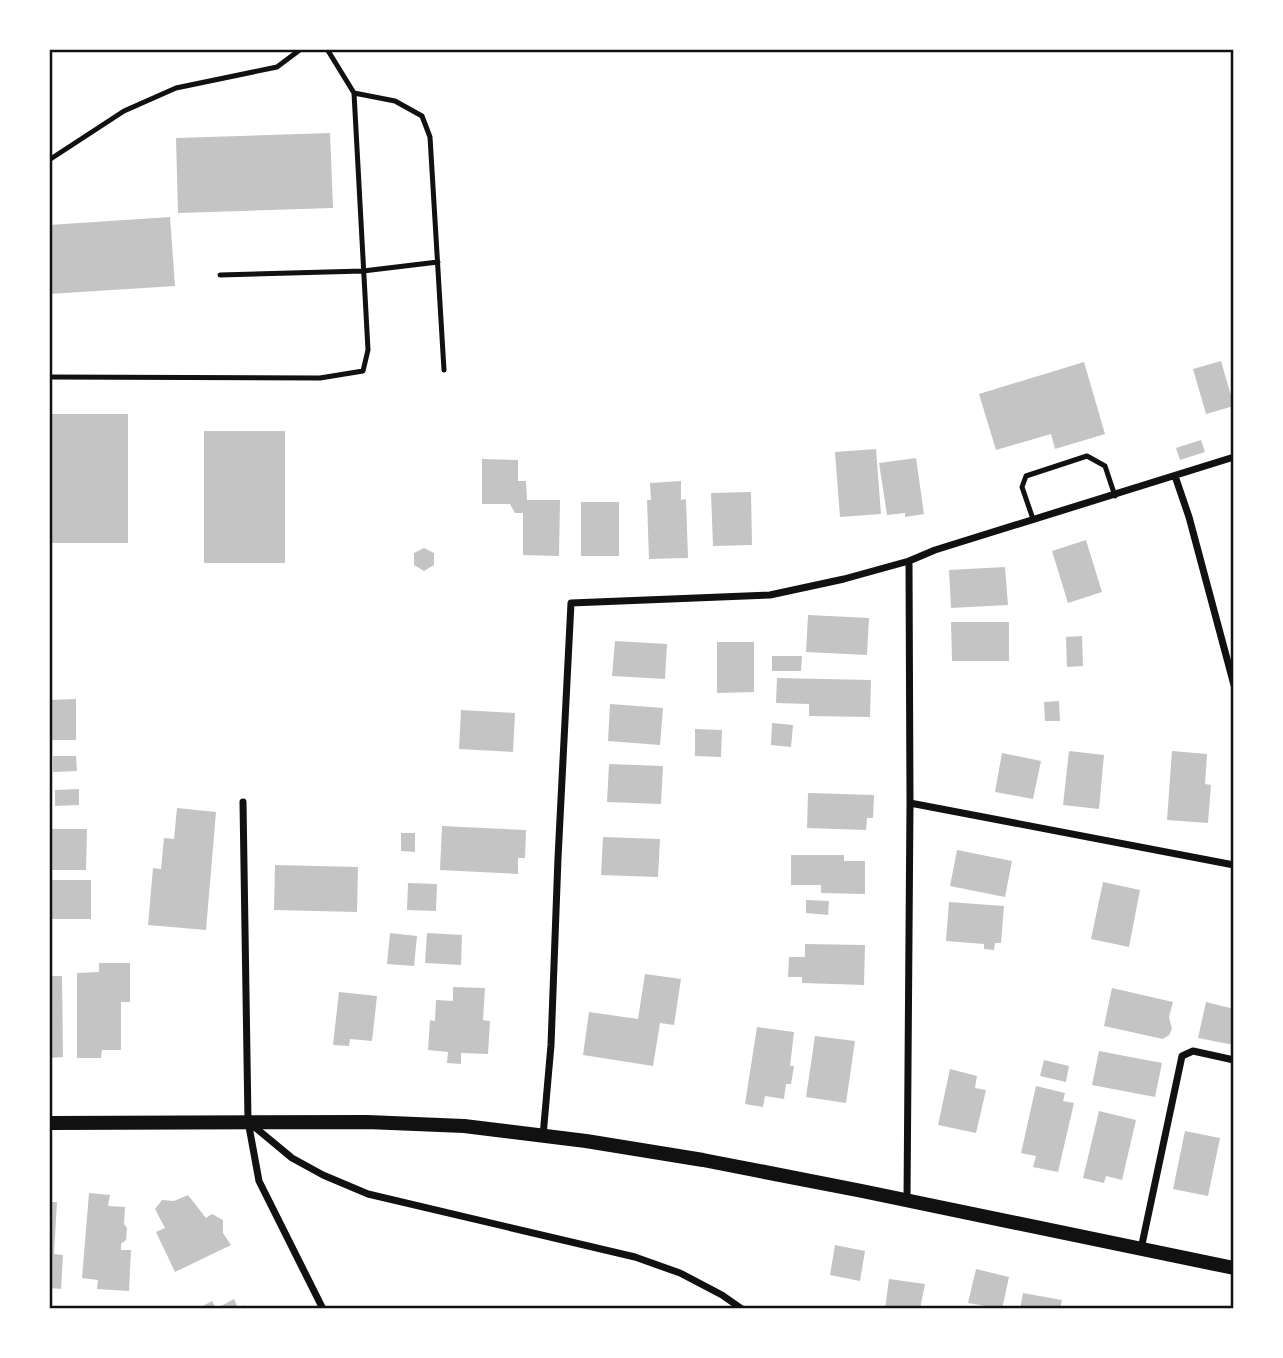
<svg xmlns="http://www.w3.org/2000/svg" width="1283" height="1358" font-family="'Sofia Sans Condensed',sans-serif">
  <rect width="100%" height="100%" fill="#fff"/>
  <path fill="#c4c4c4" d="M330 133 333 208 178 213 176 138Z
    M170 217 175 286 49 294V225Z
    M1221 361 1234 406 1206 414 1193 369Z
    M1084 362 1105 434 1055 449 1051 434 996 450 979 394Z
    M49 414H128V543H49Z
    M204 431H285V563H204Z
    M1201 440 1205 452 1180 460 1176 448Z
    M876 449 881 514 840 517 835 452Z
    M916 458 924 514 905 517V513L887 515 879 463Z
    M482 459 518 460V481H526L527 500H560L559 556 523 555V513H515L510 504H482Z
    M681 481V500L686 499 688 558 649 559 647 500H651L650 483Z
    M751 492 752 545 713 546 711 493Z
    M581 502H619V556H581Z
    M1086 540 1102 592 1068 603 1052 551Z
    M424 548 434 553V565L424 571 414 565V553Z
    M1005 567 1008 605 951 608 949 570Z
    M808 615 869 618 867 655 806 652Z
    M951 622H1009V661H952Z
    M1082 636 1083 666 1067 667 1066 637Z
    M615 641 667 644 665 679 612 676Z
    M717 642H754V692L717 693Z
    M772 656H802L801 671H772Z
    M777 678 871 680 870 717 809 716V704L776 703Z
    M76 699V740H49L50 700Z
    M1059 701 1060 721H1045L1044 702Z
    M610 704 663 708 660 745 608 741Z
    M461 710 515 713 513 752 459 749Z
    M772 723 793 725 791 747 771 745Z
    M695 729 722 730 721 757 695 756Z
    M1069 751 1104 755 1099 809 1063 805Z
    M1172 751 1207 754 1205 784 1211 785 1208 823 1167 820Z
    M1002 753 1041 761 1033 799 995 792Z
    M53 756H76L77 771 53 772Z
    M609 764 663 766 661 804 607 802Z
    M79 789V805L55 806V790Z
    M808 793 874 795 873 818H867L866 830 807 828Z
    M177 808 216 812 206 930 148 925 153 868 161 869 164 838 174 839Z
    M442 826 526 830 525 858H518V874L440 870Z
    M49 829H87L86 870H49Z
    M401 833H415V852L401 851Z
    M603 837 660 839 658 877 601 875Z
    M957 850 1012 861 1005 897 950 886Z
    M791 855H844V861H865V894L821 893V885H791Z
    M275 865 358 867 357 912 274 910Z
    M49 880H91V919H49Z
    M1103 882 1140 890 1129 947 1091 939Z
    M408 883 437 884 436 911 407 910Z
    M806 900 829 901 828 915 806 913Z
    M949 902 1004 906 1001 943H995L994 950 984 949V944L946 941Z
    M390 933 417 936 414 966 387 964Z
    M427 933 462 935 461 965 425 963Z
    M805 944 865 945 864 985 802 983V977H788L789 957H805Z
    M99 963H130V1002H121V1050H102L101 1058H77V973L99 972Z
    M645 974 681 979 674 1025 660 1023 653 1066 583 1055 589 1012 638 1019Z
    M49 976H62L63 1057 49 1058Z
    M453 987 485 988 483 1020 490 1021 488 1054 461 1053V1064L447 1063 448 1052 428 1050 430 1020 435 1021 436 1000 453 1001Z
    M1112 988 1173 1002 1169 1017 1172 1029 1169 1035 1163 1039 1104 1026Z
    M339 992 377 996 372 1041 350 1039 349 1046 333 1045Z
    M1206 1002 1234 1009V1045L1198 1038Z
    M757 1027 794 1032 790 1066H794L791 1084H786L784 1099 765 1096 763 1107 745 1104Z
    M815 1036 855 1041 846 1103 806 1097Z
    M1099 1051 1162 1063 1155 1097 1092 1085Z
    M1044 1060 1069 1066 1066 1082 1040 1076Z
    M950 1069 977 1076 975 1088 986 1090 976 1133 938 1125Z
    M1036 1086 1065 1093 1063 1101 1074 1103 1058 1172 1033 1167 1036 1156 1021 1153Z
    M1099 1111 1136 1120 1122 1180 1106 1176 1104 1183 1083 1178Z
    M1185 1131 1220 1138 1208 1196 1173 1189Z
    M89 1193 110 1195 108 1206 125 1207 124 1224 127 1228 126 1240 121 1244V1250H131L129 1291 97 1289 98 1280 82 1278Z
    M188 1195 206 1218 212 1214 223 1220V1233L231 1245 175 1272 156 1232 165 1228 155 1209 162 1200 174 1201Z
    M49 1202H57L54 1254 63 1255 61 1289 49 1288Z
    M835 1245 865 1251 860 1281 830 1275Z
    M976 1269 1009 1277 1002 1309 968 1303Z
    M889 1279 925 1284 920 1309H885Z
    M1023 1293 1062 1300 1060 1309H1020Z
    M234 1299 238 1308 244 1305 246 1309H197L212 1301 216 1309Z"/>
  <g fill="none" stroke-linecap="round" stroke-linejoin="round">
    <path stroke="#111" stroke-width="5" d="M354 93 395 101 422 116 430 137 444 370
      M49 160 124 111 176 88 277 67 301 49
      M220 275 363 271 438 262
      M49 377 320 378 363 371 368 350 354 93 327 49
      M1033 519 1022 487 1026 476 1087 456 1105 466 1115 496"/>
    <path stroke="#111" stroke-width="7" d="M1175 476 1189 517 1234 685
      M243 802 248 1121 259 1181 323 1309
      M910 803 1234 865
      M251 1124 292 1158 323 1175 368 1194 635 1257 680 1273 722 1295 742 1309
      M543 1136 551 1045 558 858 571 603 770 595 844 579 909 561 935 550 1234 457
      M907 1200 910 803 909 561
      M1141 1249 1182 1056 1193 1051 1234 1060"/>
    <path stroke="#111" stroke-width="14" d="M49 1123 367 1122 464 1126 586 1141 703 1160 862 1191 1234 1268"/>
  </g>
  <rect width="1283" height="1358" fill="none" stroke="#ffffff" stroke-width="102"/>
  <rect x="51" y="51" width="1181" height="1256" fill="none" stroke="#111" stroke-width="2.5"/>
</svg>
